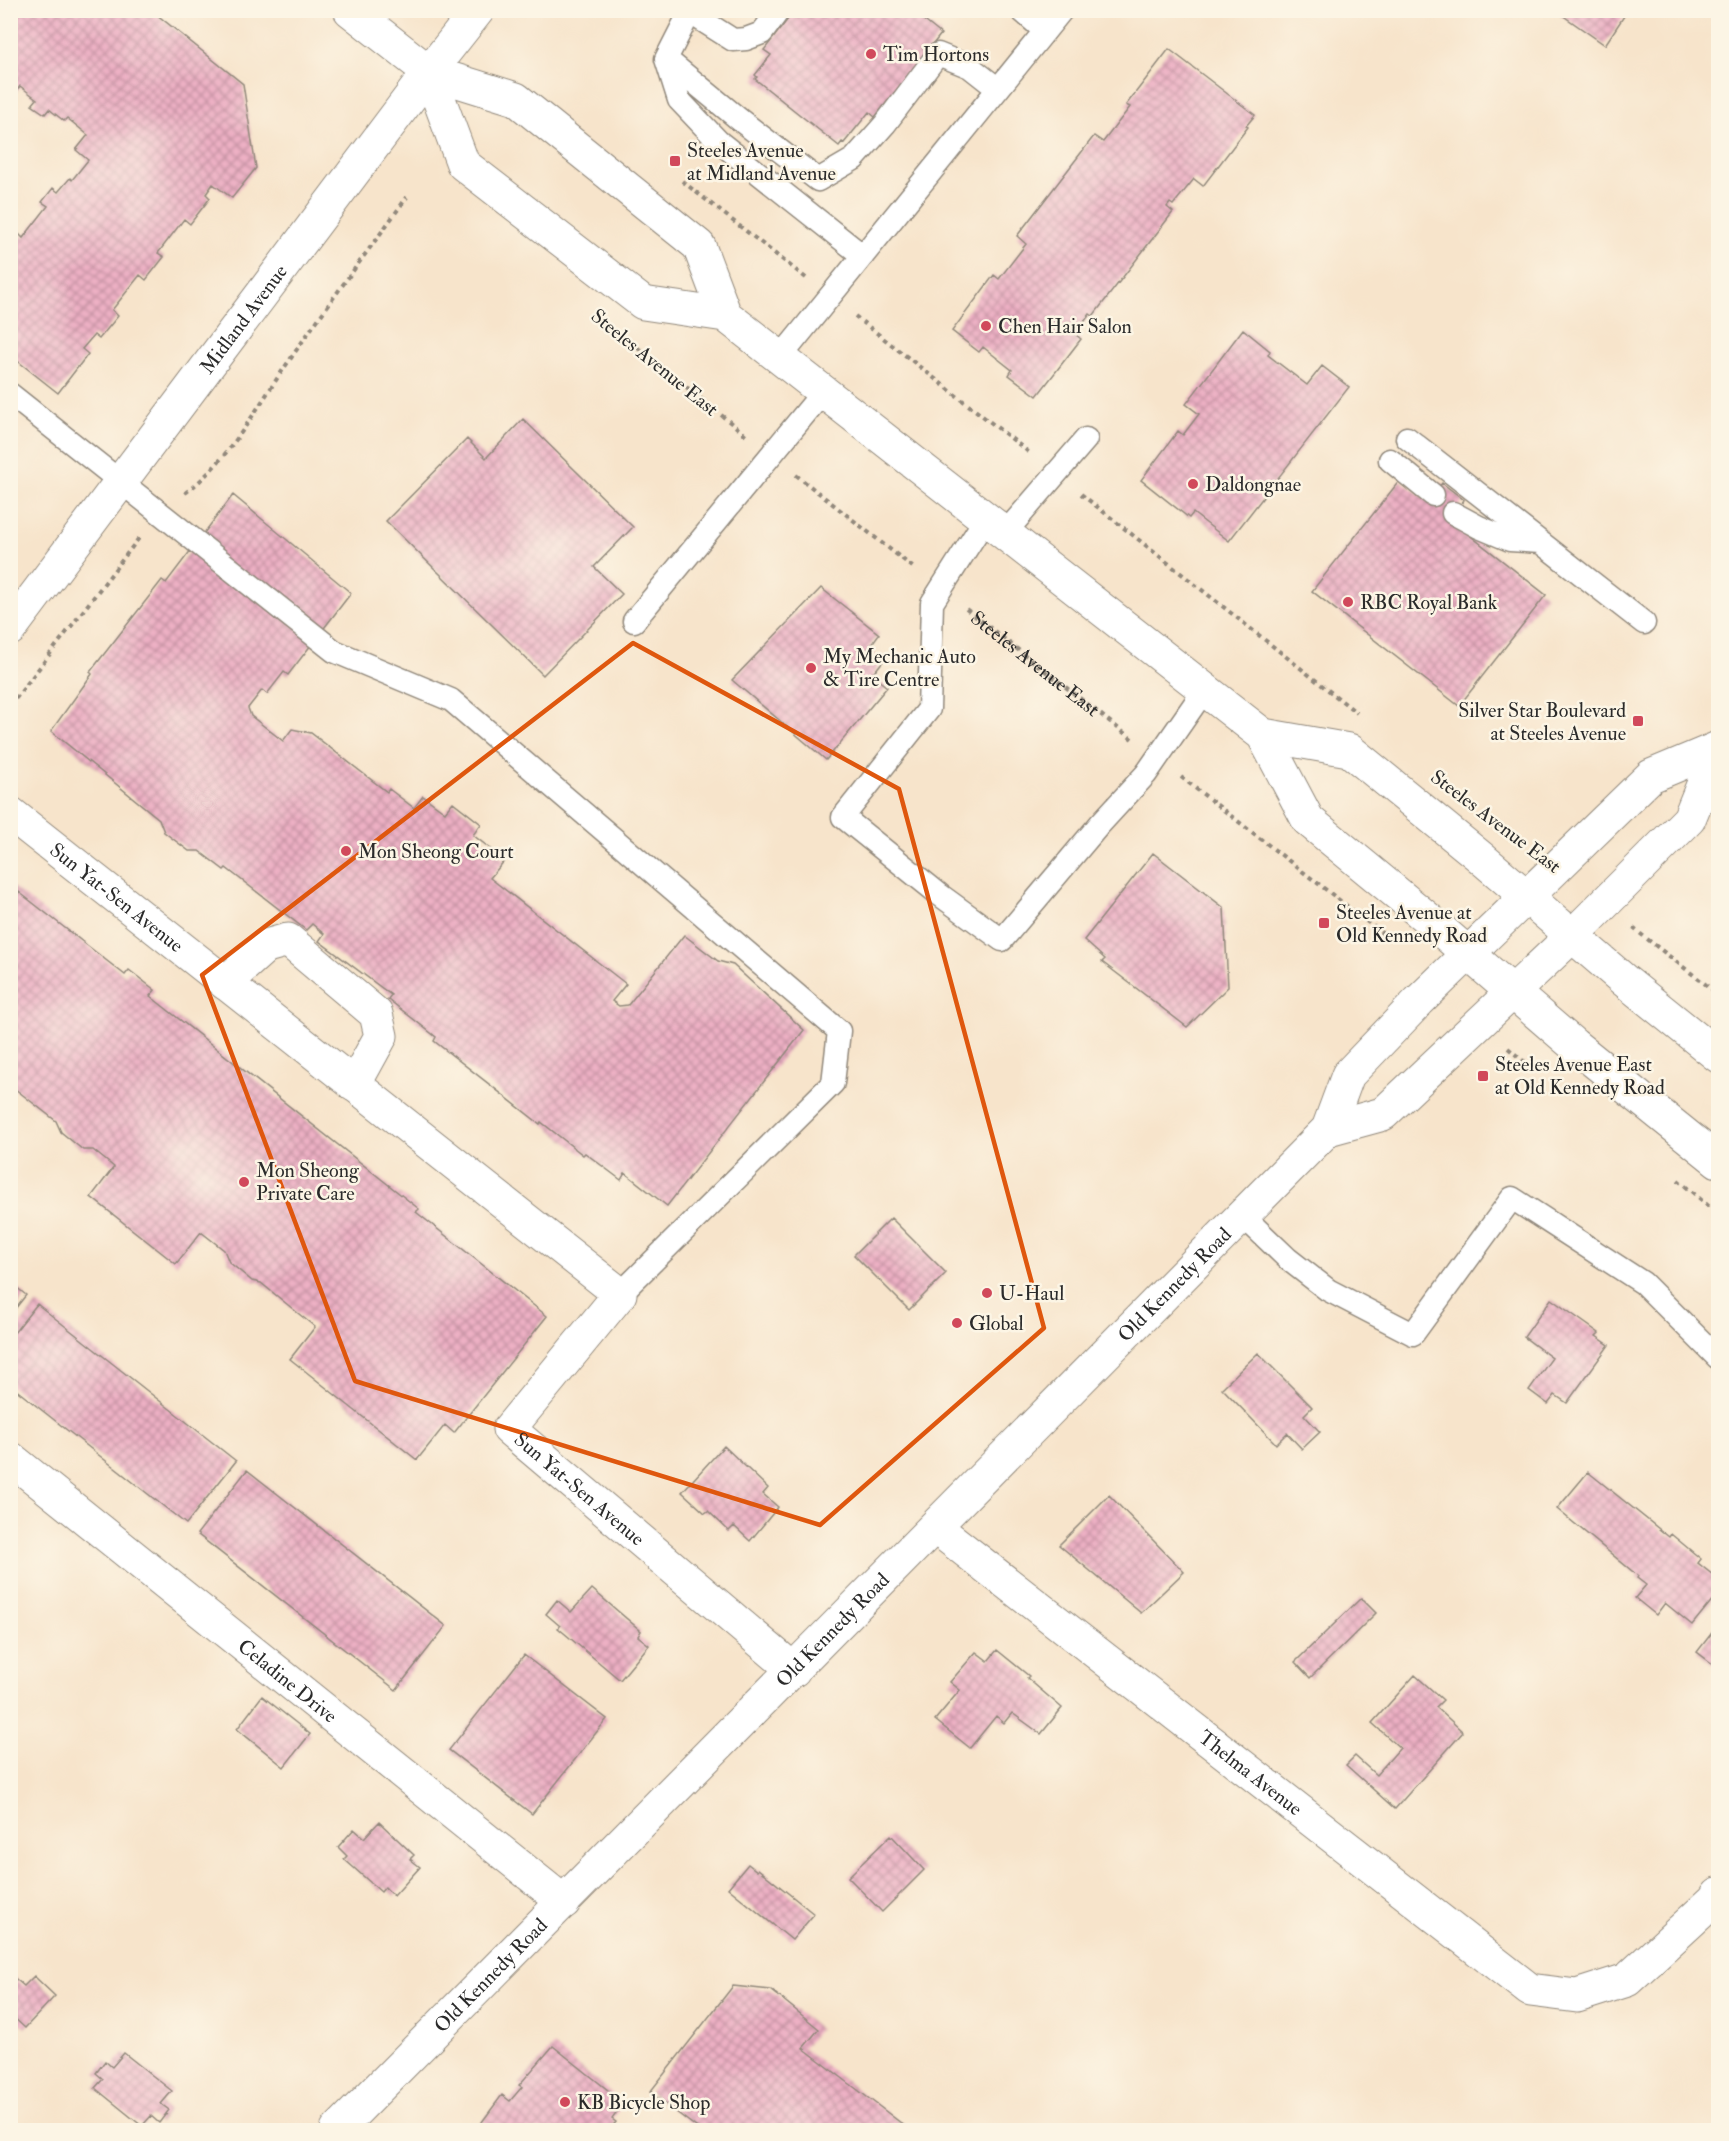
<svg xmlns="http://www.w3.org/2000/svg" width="1729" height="2141" font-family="'IM FELL Double Pica',serif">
  <defs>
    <pattern id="building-cross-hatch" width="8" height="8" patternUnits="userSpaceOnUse" patternTransform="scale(1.5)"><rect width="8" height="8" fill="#edb0c4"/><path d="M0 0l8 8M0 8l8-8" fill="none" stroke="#c08f9f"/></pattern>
  </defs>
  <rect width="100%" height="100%" fill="#fcf5e5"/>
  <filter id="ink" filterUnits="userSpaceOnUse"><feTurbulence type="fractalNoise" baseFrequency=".0167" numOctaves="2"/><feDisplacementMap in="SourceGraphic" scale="12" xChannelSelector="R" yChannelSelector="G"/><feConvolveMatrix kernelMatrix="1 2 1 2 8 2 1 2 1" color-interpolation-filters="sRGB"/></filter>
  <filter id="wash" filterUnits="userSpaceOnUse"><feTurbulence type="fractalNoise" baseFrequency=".008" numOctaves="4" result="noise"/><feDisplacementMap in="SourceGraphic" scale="24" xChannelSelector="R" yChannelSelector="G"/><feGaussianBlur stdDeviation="1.35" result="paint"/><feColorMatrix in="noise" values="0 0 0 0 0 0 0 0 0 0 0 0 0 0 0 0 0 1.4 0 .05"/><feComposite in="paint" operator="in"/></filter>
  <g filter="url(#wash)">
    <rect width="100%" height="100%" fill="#f7e4cb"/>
    <g id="blocks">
      <path fill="url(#building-cross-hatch)" d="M10 10H151L243 84 256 168 232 198 213 184 206 194 210 198 190 224 184 219 158 253 164 257 146 280 140 275 112 310 118 316 99 339 94 335 82 349 88 354 58 393 10 355V254L13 251 10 249V243L18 233 23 238 48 206 42 202 53 188 58 192 70 178 72 180 88 160 76 150 88 135 67 118 64 121 49 109 45 114 32 105 37 99 20 86 16 92 10 87Z
        M795 10H911L941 34 875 117 869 112 844 143 842 142 839 146 755 79 757 77 755 75 771 55 764 50Z
        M1555 10H1628L1605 45Z
        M1169 49 1255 115 1246 126 1248 127 1203 186 1194 179 1173 205 1170 203 1167 207 1173 212 1093 316 1090 314 1075 334 1081 339 1037 396 1009 375 1012 370 983 347 979 352 952 331 994 275 999 279 1026 244 1017 236 1094 136 1103 142 1130 107 1126 105Z
        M1243 329 1270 351 1268 355 1307 385 1322 366 1349 387 1229 541 1193 513 1189 518 1141 480 1178 431 1183 435 1199 414 1186 404Z
        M523 419 633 527 594 567 622 594 543 675 386 521 467 439 486 458Z
        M1400 480 1428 501 1442 483 1464 500 1449 519 1546 595 1459 706 1312 591Z
        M233 495 351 593 288 675 284 672 267 694 262 690 248 708 251 716 283 741 292 729 311 733 387 792 389 789 414 808 423 796 445 812 453 802 481 824 473 835 505 860 490 878 626 984 612 1001 619 1006 628 1005 684 935 718 961 733 965 804 1030 667 1206 625 1173 621 1180 585 1153 583 1155 541 1122 540 1124 434 1041 436 1037 388 999 391 995 319 941 324 934 312 924 306 930 226 868 224 870 199 851H189L164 832 159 819 51 731 92 674 90 672 162 580 166 583Z
        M821 588 879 634 868 649 883 661 872 675 887 687 826 760 732 680Z
        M1153 853 1224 908 1228 987 1187 1027 1102 962 1105 959 1084 940Z
        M10 885 125 975 129 970 155 990 150 996 419 1209 416 1212 547 1316 454 1433 445 1425 417 1460 290 1359 315 1327 261 1283 252 1281 229 1262 224 1250 201 1232 176 1264 91 1197 114 1167 93 1150H83L61 1132 56 1121 10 1085Z
        M891 1218 946 1273 909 1310 854 1255Z
        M10 1282 26 1295 10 1315Z
        M1551 1299 1599 1333 1596 1336 1609 1345 1567 1403 1555 1395 1548 1404 1529 1390 1552 1358 1524 1337Z
        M37 1304 236 1461 186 1524 10 1385V1338Z
        M1258 1353 1312 1407 1304 1415 1320 1432 1302 1449 1287 1433 1276 1444 1222 1388Z
        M724 1446 768 1488 763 1494 778 1507 750 1541 734 1526 729 1531 708 1511 705 1513 682 1492Z
        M247 1470 446 1626 396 1690 197 1534Z
        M1588 1472 1669 1537 1671 1534 1701 1559 1698 1563 1718 1579V1593L1692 1625 1665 1603 1656 1615 1635 1598 1646 1585 1637 1578 1638 1576 1557 1509Z
        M1109 1495 1184 1572 1141 1613 1059 1545Z
        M592 1589 641 1631 638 1636 649 1645 620 1680 558 1628 560 1626 546 1614 557 1600 571 1612Z
        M1361 1598 1376 1613 1310 1678 1295 1662Z
        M1718 1625V1668L1697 1652Z
        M997 1650 1029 1676 1027 1678 1062 1708 1041 1734 1012 1713 1004 1723 996 1716 970 1748 935 1720 960 1690 950 1682 976 1652 988 1661Z
        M524 1655 607 1719 532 1814 449 1750Z
        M1415 1675 1443 1700 1436 1707 1463 1732 1395 1809 1346 1765 1355 1756 1376 1775 1400 1748 1372 1723Z
        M262 1696 310 1734 284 1767 237 1729Z
        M379 1822 414 1855 410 1859 420 1867 394 1896 385 1887 381 1892 344 1859 347 1856 338 1847 354 1829 364 1838Z
        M891 1835 924 1870 882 1912 848 1877Z
        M748 1864 757 1871 758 1869 814 1914 792 1940 728 1888Z
        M10 1974 24 1986 34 1976 55 1996 25 2028 10 2014Z
        M733 1986 771 1990 819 2029 803 2048 910 2130H700L650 2092Z
        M553 2046 624 2103 612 2119 616 2122 609 2130H476L502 2095 510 2101 522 2087 519 2085Z
        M124 2053 172 2091 161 2104 169 2110 159 2123 151 2116 142 2126 95 2088 103 2079 96 2073 105 2061 112 2067Z"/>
    </g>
  </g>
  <g filter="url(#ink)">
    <use href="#blocks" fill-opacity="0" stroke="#91887b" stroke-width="1.5"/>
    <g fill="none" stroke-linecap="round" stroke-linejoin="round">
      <g stroke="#91887b" stroke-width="25">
        <path id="service" d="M691 10 666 59 679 100 718 141 863 256
          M1021 10 1045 31
          M689 12 733 40 746 39 762 33 779 10
          M666 59 740 120 818 180 854 159 885 124 938 54 970 67 998 89
          M780 358 1062 10
          M10 394 334 651 451 700 839 1031 833 1083 620 1294
          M1407 438 1644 623
          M1390 460 1433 495
          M1453 513 1479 527 1510 540 1540 542
          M986 518 932 603 929 709 843 817 940 895 1002 940 1100 824 1146 774 1205 689
          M1005 533 1086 439
          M634 621 823 392
          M1243 1216 1288 1259 1328 1290 1413 1334 1512 1198 1643 1283 1718 1358"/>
      </g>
      <g stroke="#91887b" stroke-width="35">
        <g id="minor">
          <path id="s2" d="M10 629 429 72"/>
          <path id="s3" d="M10 813 620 1294 509 1429 794 1670"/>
          <path d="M225 983 266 946 288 940 376 1014 381 1036 354 1085"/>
          <path id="s4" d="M10 1458 564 1902"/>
          <path id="s5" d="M935 1527 1530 1990 1577 1996 1627 1980 1714 1900 1718 1894"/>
        </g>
      </g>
      <g stroke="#91887b" stroke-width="35">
        <g id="tertiary">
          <path d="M1328 1129 1383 1114 1572 936 1689 819 1718 748"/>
          <path id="s6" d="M337 2130 1328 1129 1348 1075 1419 1001 1651 776 1718 748"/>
        </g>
      </g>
      <g stroke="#91887b" stroke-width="35">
        <path id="secondary" d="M350 10 429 72 516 99 699 246 725 315
          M429 72 463 164 643 303 725 315 1263 735 1308 820 1427 918 1574 1045 1718 1161
          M429 72 478 10
          M1263 735 1349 750 1479 856 1625 981 1718 1056"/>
      </g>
      <g stroke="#91887b" stroke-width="4" stroke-dasharray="4.5 4.5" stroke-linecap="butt">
        <path d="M682 181 806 278"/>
        <path d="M855 316 1031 454"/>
        <path d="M623 336 746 435"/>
        <path d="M796 475 915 569"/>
        <path d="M185 493C229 461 258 405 289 361 327 305 368 251 407 197"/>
        <path d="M1081 494 1357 713"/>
        <path id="s1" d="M966 609 1132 739"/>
        <path d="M10 706 139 538"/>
        <path d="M1181 777 1383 934"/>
        <path d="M1633 928 1718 994"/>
        <path d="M1508 1048 1522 1060 1544 1071"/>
        <path d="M1678 1180 1718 1214"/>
      </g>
      <use href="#service" stroke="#fff" stroke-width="22"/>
      <use href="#minor" stroke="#fff" stroke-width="33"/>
      <use href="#tertiary" stroke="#fff" stroke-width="33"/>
      <use href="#secondary" stroke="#fff" stroke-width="33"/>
    </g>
  </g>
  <path fill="none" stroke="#df570e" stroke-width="4.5" stroke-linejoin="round" d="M633 643 899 789 1044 1328 820 1525 355 1381 202 975Z"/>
  <g fill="#d1495b" stroke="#fcf5e5" stroke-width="2">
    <circle cx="871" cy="54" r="6"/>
    <rect x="669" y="155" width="12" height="12" rx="3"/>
    <circle cx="986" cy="326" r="6"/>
    <circle cx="1193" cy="484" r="6"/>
    <circle cx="1348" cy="602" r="6"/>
    <circle cx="811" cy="668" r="6"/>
    <rect x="1632" y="715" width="12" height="12" rx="3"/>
    <circle cx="346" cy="851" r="6"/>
    <rect x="1318" y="917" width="12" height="12" rx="3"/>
    <rect x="1477" y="1070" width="12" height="12" rx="3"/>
    <circle cx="244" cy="1182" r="6"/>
    <circle cx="987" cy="1293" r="6"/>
    <circle cx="957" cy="1323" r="6"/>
    <circle cx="565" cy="2102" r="6"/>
  </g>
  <g text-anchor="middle" stroke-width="5" stroke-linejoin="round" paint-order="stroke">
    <g font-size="20" fill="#2b2b2b" stroke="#fcf5e5" text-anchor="start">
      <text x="883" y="61">Tim Hortons</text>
      <text x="687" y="157">Steeles Avenue<tspan x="687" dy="23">at Midland Avenue</tspan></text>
      <text x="998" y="333">Chen Hair Salon</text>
      <text x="1205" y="491">Daldongnae</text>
      <text x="1360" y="609">RBC Royal Bank</text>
      <text x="823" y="663">My Mechanic Auto<tspan x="823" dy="23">&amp; Tire Centre</tspan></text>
      <text x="1626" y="717" text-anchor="end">Silver Star Boulevard<tspan x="1626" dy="23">at Steeles Avenue</tspan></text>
      <text x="358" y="858">Mon Sheong Court</text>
      <text x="1336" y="919">Steeles Avenue at<tspan x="1336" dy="23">Old Kennedy Road</tspan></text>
      <text x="1495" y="1071">Steeles Avenue East<tspan x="1495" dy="23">at Old Kennedy Road</tspan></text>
      <text x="256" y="1177">Mon Sheong<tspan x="256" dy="23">Private Care</tspan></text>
      <text x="999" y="1300">U-Haul</text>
      <text x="969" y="1330">Global</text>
      <text x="577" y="2109">KB Bicycle Shop</text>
    </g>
    <g font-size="20" fill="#2b2b2b" stroke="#fcf5e5">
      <text dy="7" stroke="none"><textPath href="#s2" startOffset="388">Midland Avenue</textPath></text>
      <text transform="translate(655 362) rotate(39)" y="7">Steeles Avenue East</text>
      <text dy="7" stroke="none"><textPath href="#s1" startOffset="88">Steeles Avenue East</textPath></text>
      <text transform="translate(1496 821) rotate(37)" y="7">Steeles Avenue East</text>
      <text dy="7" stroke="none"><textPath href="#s3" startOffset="136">Sun Yat-Sen Avenue</textPath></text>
      <text dy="7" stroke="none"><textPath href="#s6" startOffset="1190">Old Kennedy Road</textPath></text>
      <text dy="7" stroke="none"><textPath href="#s3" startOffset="1044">Sun Yat-Sen Avenue</textPath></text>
      <text dy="7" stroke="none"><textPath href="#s6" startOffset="704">Old Kennedy Road</textPath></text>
      <text dy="7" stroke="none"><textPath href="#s4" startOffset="356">Celadine Drive</textPath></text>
      <text dy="7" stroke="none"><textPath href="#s5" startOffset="400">Thelma Avenue</textPath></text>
      <text dy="7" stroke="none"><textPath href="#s6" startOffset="218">Old Kennedy Road</textPath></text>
    </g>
  </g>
  <rect width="1729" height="2141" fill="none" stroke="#fcf5e5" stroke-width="36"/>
</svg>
